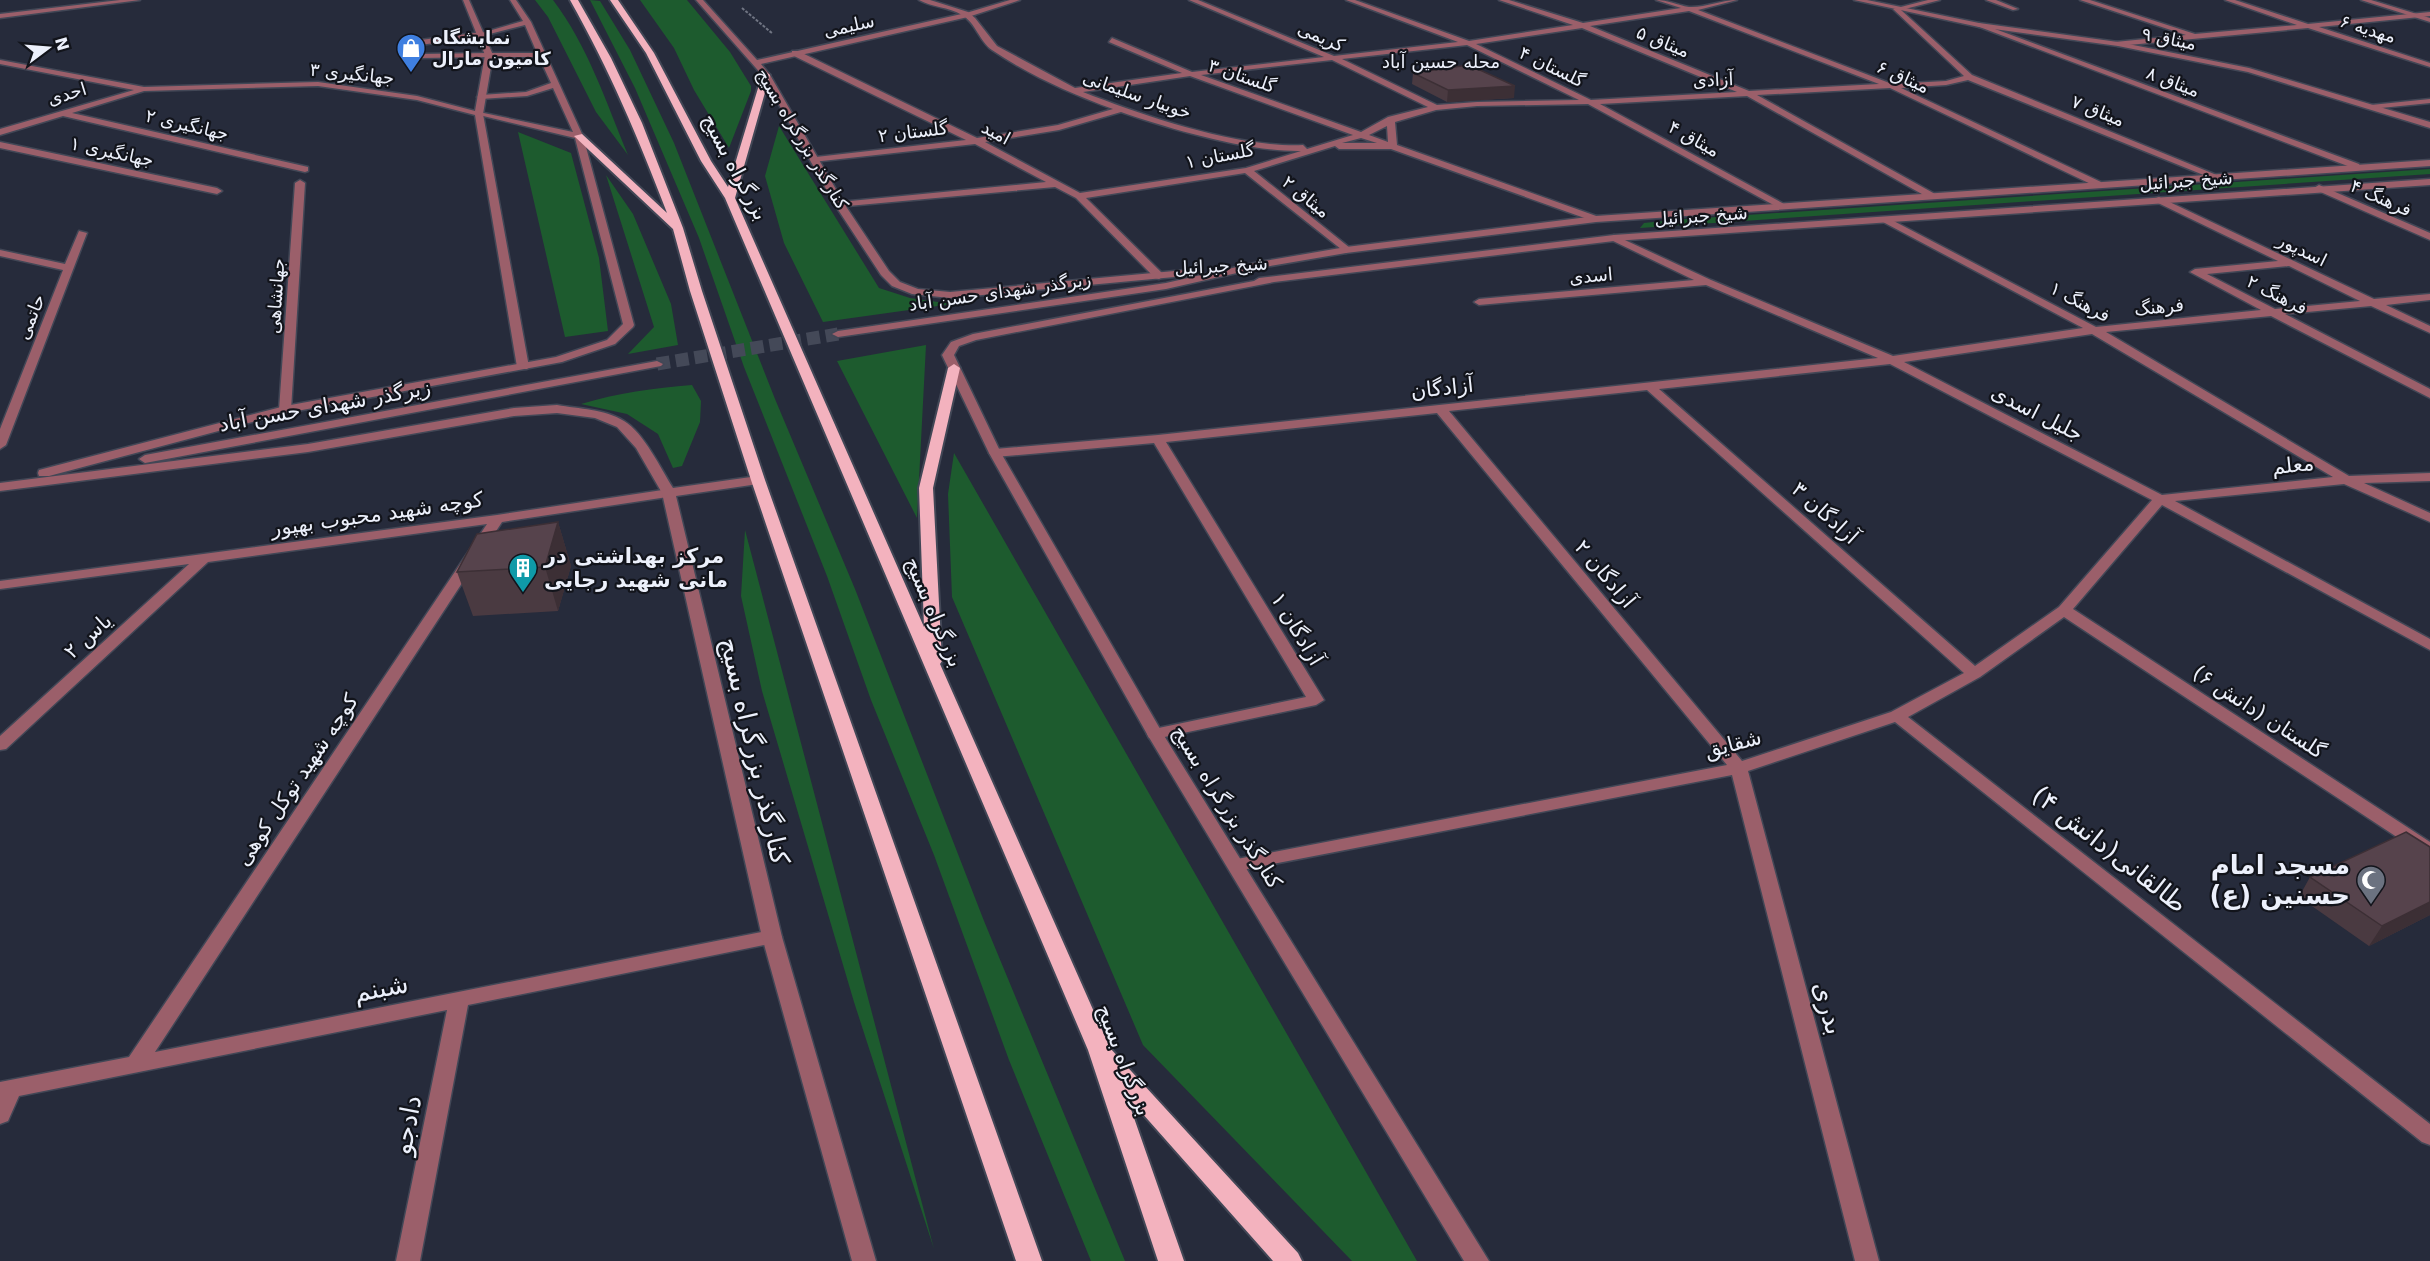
<svg xmlns="http://www.w3.org/2000/svg" width="2430" height="1261" font-family="'DejaVu Sans',Cairo,sans-serif">
  <rect width="100%" height="100%" fill="#262b3b"/>
  <path fill="#1d5b2e" d="M535 0H553C588 46 606 102 628 155L596 112 548 17Z
    M590 0 600 1 630 50 674 143 775 399 855 589 984 921 1125 1261H1091L1009 1060 934 855 871 700 827 576 744 367 699 238 635 88Z
    M640 0H687L730 52 751 86V91L729 148 694 90 674 48Z
    M779 126 879 288 910 298 952 304 823 322 784 243 765 176Z
    M518 132 571 153 599 258 608 331 565 337Z
    M2430 169V174L1640 228 1644 223 1673 220Z
    M606 175 633 214 671 304 678 345 628 354 654 327Z
    M926 345 917 518 837 361Z
    M692 385 701 401 700 422 682 466 673 468 658 434 627 414 581 404C617 393 654 388 692 385Z
    M954 453 1417 1261H1352L1143 1045 952 597 948 494Z
    M745 530 934 1249 854 1002 762 691 741 596Z"/>
  <g fill="none" stroke-linecap="round" stroke-linejoin="round">
    <path stroke="#444958" stroke-width="13" stroke-dasharray="13 6" stroke-linecap="butt" d="M657 364 838 334"/>
    <g stroke="#424756" stroke-width="3">
      <path id="service" d="M482 32 485 36 420 45 422 54 489 53 492 57 419 58 415 56 413 41Z"/>
    </g>
    <g stroke="#424756" stroke-width="3">
      <path id="minor" d="M463 0H469L493 55 483 114 529 367 527 369H519L517 367 475 115 417 100 318 86 144 91 72 113 308 167V171L305 172 63 116 0 135V129L134 90 0 64V60L144 87 318 82 417 96 475 111 485 55Z
        M919 0H930L968 12 975 18 997 46 1075 88 1182 73 1109 42 1112 38 1192 72 1324 57 1189 0H1198L1334 56 1458 42 1346 0H1355L1469 41 1573 25 1499 0H1509L1583 23 1681 8 1656 0C1668 0 1677 5 1689 7 1704 8 1722 0 1737 0L1698 10 1892 84 1946 81 1964 76 1893 9 1928 0H1940L1901 10 1972 75 2219 176 2211 178 1968 80 1946 85 1901 88 2101 182V186H2095L1890 88 1757 95 1935 194V198H1929L1747 96 1600 104 1784 204V208L1781 209 1588 104 1477 106 1436 110 1395 122 1397 145 1599 217V221H1593L1391 149H1339L1335 146 1254 171 1350 248 1351 250 1346 253 1245 173 1086 198 1163 274 1164 276 1159 279 1155 278 1076 198 1055 187 837 207 835 205 840 202 1046 182 975 144 813 162V158L816 157 966 140 792 55V51H798L977 138 1058 125 1113 109C1071 94 1029 75 992 50 979 41 976 23 962 15 949 7 931 7 919 0ZM1689 11 1879 84 1749 91 1590 26ZM1582 28 1737 92 1591 100 1476 44ZM1467 45 1579 100 1477 102 1437 105 1342 59ZM1332 60 1428 107 1388 117 1361 132 1201 75ZM1190 76 1353 135 1307 149 1303 145C1238 148 1144 116 1083 92ZM1121 112C1170 129 1249 152 1301 151L1246 168 1080 193 985 142 1059 130ZM1387 126 1388 142 1369 135ZM1361 138 1377 143H1342Z
        M1986 0H1996L2018 9 2013 10Z
        M2080 0H2090L2195 34 2297 25 2225 0H2235L2308 24 2430 12V16L2319 27 2430 63V67L2308 28 2118 46 2115 42 2186 35Z
        M1979 23 2359 164 2360 166 2353 168 1977 26Z
        M2430 99V103L2371 109 2367 107 2371 105Z
        M0 142 217 188 222 191 217 194 0 148Z
        M300 180 305 183 291 410 285 414 279 410 295 183Z
        M2319 185 2430 233V240L2316 190 2314 188Z
        M2159 197 2374 299 2430 294V300L2386 305 2430 326V333L2371 306 2285 314 2430 389V398L2271 316 2106 332 2349 476 2430 473V481L2364 483 2430 513V522L2344 484 2175 501 2430 639V650L2162 505 2073 609 2430 842V857L2424 855 2064 617 1980 677 1908 717 2430 1124V1145L2422 1142 1895 722 1748 771 1879 1261H1855L1732 775 1237 871 1231 870 1228 865 1231 860 1237 859 1727 765 1437 413 1166 442 1324 700 1316 705 1155 739 1149 738 1147 734 1149 730 1306 697 1154 443 995 457 989 453 995 449 1158 435 1878 358 1706 285 1479 305 1474 302 1479 299 1694 280 1611 240 1609 238 1614 235 1711 280 1893 356 2083 328 1883 222V218L1886 217 2096 327 2261 310 2190 272 2195 269 2278 261 2156 202V198ZM2289 266 2360 301 2275 309 2207 274ZM2092 334 2333 477 2162 495 1904 362ZM1890 364 2152 500 2059 607 1975 666 1659 389ZM1647 390 1964 673 1891 712 1742 761 1449 411Z
        M79 231 87 233 6 445 0 449V429L63 270 0 256V250L65 264Z
        M669 489 674 490 676 493 674 496 502 522 155 1052 772 930 779 932 782 937 779 942 468 1005 420 1261H396L447 1010 19 1096 8 1121 0 1124V1082L129 1057 487 524 208 562 6 749 0 750V736L189 564 0 589V581L497 515Z"/>
    </g>
    <g stroke="#424756" stroke-width="3">
      <path id="tertiary" d="M120 0H140L0 18V14Z
        M510 0H516L531 22 583 136 634 325 633 327 615 344 562 362 286 413 49 476H39L38 473 39 470 285 406 556 357 607 340 623 324 575 138 475 114 479 112 573 132 553 88 527 96 481 99 477 97 481 95 526 92 551 83 539 57H489L485 55 489 53H537L525 25 482 36 478 34 523 21Z
        M696 0H703L757 60 966 13 1010 0H1020L968 17 761 64 770 75 845 205 889 271 900 282 918 289 950 292 1185 270 1190 273 1185 276 950 298 912 294 892 286 881 275 835 205 763 76Z
        M1854 0H1867L1979 23 2118 42 2249 68 2430 122V128L2248 72 2118 46 1979 27Z
        M2361 0H2371L2430 18V22Z
        M2430 160V166L1596 222 1346 253 1259 268 1166 289 838 337 832 334 838 331 1166 283 1259 262 1346 247 1596 216Z
        M2430 179V185L1614 241 1274 282 976 340 959 346 954 355 1001 453 1163 734 1489 1261H1464L1147 734 989 453 942 355 951 342 973 334 1254 281 1259 278 1614 235Z
        M657 361 663 364 661 366 145 463 139 459 145 455Z
        M557 405C579 409 605 409 624 421 644 433 661 469 673 488L758 476 765 480 758 484 676 496 782 937 876 1261H852L762 937 662 493 636 448 617 427 595 418 557 413 514 416 308 452 0 491V483L308 444 514 408Z"/>
    </g>
    <g stroke="#424756" stroke-width="4">
      <path id="trunk" d="M570 0H578L611 58 642 123 683 228 702 291 765 480 1042 1261H1016L751 480 690 291 673 229 574 136 582 134 667 213C638 137 610 71 570 0Z
        M610 0H618L654 53 711 161 728 187 762 75 766 72 770 75 735 198 924 627 919 488 948 368 954 364 960 368 933 488 942 661 940 664 1110 1048 1298 1253 1302 1261H1273L1126 1095 1184 1261H1158L1088 1050 725 198 701 161 646 53Z"/>
    </g>
    <path stroke="#707583" stroke-width="2" stroke-dasharray="3 1.5" stroke-linecap="butt" d="M742 8 773 34"/>
    <use href="#service" fill="#9b5f6a" fill-rule="evenodd"/>
    <use href="#minor" fill="#9b5f6a" fill-rule="evenodd"/>
    <use href="#tertiary" fill="#9b5f6a" fill-rule="evenodd"/>
    <use href="#trunk" fill="#f3b2be" fill-rule="evenodd"/>
  </g>
  <path fill="#4a3a41" d="M1413 73 1514 98 1447 102 1412 84Z
    M558 522 571 566 558 611 473 616 457 572Z
    M2430 847V915L2369 946 2299 897 2310 877Z"/>
  <path fill="#3c2f35" d="M1515 86 1514 98 1447 102 1448 90Z
    M558 522 571 566 558 611 545 567Z
    M2430 902V915L2369 946 2382 926Z"/>
  <path fill="#56434c" stroke="#3c2f35" stroke-width="1.5" d="M1469 65 1515 86 1448 90 1413 73Z
    M558 522 545 567 457 572 477 534Z
    M2406 832 2430 847V902L2382 926 2310 877Z"/>
  <defs>
    <g id="shop-pin" transform="scale(1.5)"><path d="M0 17L-7.5 6A9.5 9.5 0 1 1 7.5 6Z" fill="#3f7fe0" stroke="#12141b"/><path d="M-5-2.5h2.3a2.7 3.5 0 0 1 5.4 0H5L5.5 6h-11ZM-1.5-2.5h3a1.5 2.3 0 0 0-3 0Z" fill="#fff"/></g>
    <g id="building-pin" transform="scale(1.5)"><path d="M0 17L-7.5 6A9.5 9.5 0 1 1 7.5 6Z" fill="#0f9aa8" stroke="#12141b"/><path d="M-4-6H4V6H1V3H-1V6H-4ZM-2.5-4.3h1.7v1.8h-1.7ZM.8-4.3h1.7v1.8H.8ZM-2.5-1h1.7V.8h-1.7ZM.8-1h1.7V.8H.8Z" fill="#fff"/></g>
    <g id="mosque-pin" transform="scale(1.5)"><path d="M0 17L-7.5 6A9.5 9.5 0 1 1 7.5 6Z" fill="#6b7280" stroke="#12141b"/><path d="M3.5-4.9A6 6 0 1 0 3.5 4.9A5 5 0 1 1 3.5-4.9Z" fill="#fff"/></g>
  </defs>
  <g fill-rule="evenodd">
    <use href="#shop-pin" x="411" y="48"/>
    <use href="#building-pin" x="523" y="568"/>
    <use href="#mosque-pin" x="2371" y="880"/>
  </g>
  <g text-anchor="middle" stroke-width="4.5" stroke-linejoin="round" paint-order="stroke">
    <g font-size="18" fill="#ecf0fb" stroke="#12141b">
      <text transform="translate(849 26) rotate(-12)" y="6">سلیمی</text>
      <text transform="translate(2368 29) rotate(17)" y="6">مهدیه ۶</text>
      <text transform="translate(1321 37) rotate(23)" y="6">کریمی</text>
      <text transform="translate(2169 39) rotate(11)" y="6">میثاق ۹</text>
      <text transform="translate(1663 42) rotate(22)" y="6">میثاق ۵</text>
      <text transform="translate(1552 67) rotate(26)" y="6">گلستان ۴</text>
      <text transform="translate(352 74) rotate(6)" y="6">جهانگیری ۳</text>
      <text transform="translate(1242 76) rotate(19)" y="6">گلستان ۳</text>
      <text transform="translate(1903 77) rotate(24)" y="6">میثاق ۶</text>
      <text transform="translate(1713 80) rotate(-3)" y="6">آزادی</text>
      <text transform="translate(2173 82) rotate(21)" y="6">میثاق ۸</text>
      <text transform="translate(67 94) rotate(-17)" y="6">احدی</text>
      <text transform="translate(1137 95) rotate(19)" y="6">خوبیار سلیمانی</text>
      <text transform="translate(2098 111) rotate(22)" y="6">میثاق ۷</text>
      <text transform="translate(187 125) rotate(13)" y="6">جهانگیری ۲</text>
      <text transform="translate(913 132) rotate(-7)" y="6">گلستان ۲</text>
      <text transform="translate(996 133) rotate(28)" y="6">امید</text>
      <text transform="translate(802 139) rotate(59)" y="6">کنارگذر بزرگراه بسیج</text>
      <text transform="translate(1694 139) rotate(29)" y="6">میثاق ۴</text>
      <text transform="translate(112 152) rotate(12)" y="6">جهانگیری ۱</text>
      <text transform="translate(1220 156) rotate(-11)" y="6">گلستان ۱</text>
      <text transform="translate(2186 181) rotate(-4)" y="6">شیخ جبرائیل</text>
      <text transform="translate(1306 197) rotate(39)" y="6">میثاق ۲</text>
      <text transform="translate(2381 198) rotate(24)" y="6">فرهنگ ۴</text>
      <text transform="translate(1701 216) rotate(-4)" y="6">شیخ جبرائیل</text>
      <text transform="translate(2302 250) rotate(26)" y="6">اسدپور</text>
      <text transform="translate(1221 266) rotate(-3)" y="6">شیخ جبرائیل</text>
      <text transform="translate(1591 276) rotate(-5)" y="6">اسدی</text>
      <text transform="translate(1000 292) rotate(-8)" y="6">زیرگذر شهدای حسن آباد</text>
      <text transform="translate(2277 295) rotate(27)" y="6">فرهنگ ۲</text>
      <text transform="translate(276 296) rotate(-86)" y="6">جهانشاهی</text>
      <text transform="translate(2080 302) rotate(28)" y="6">فرهنگ ۱</text>
      <text transform="translate(2159 307) rotate(-5)" y="6">فرهنگ</text>
      <text transform="translate(31 317) rotate(-68)" y="6">حاتمی</text>
    </g>
    <g font-size="18" font-weight="bold" fill="#ecf0fb" stroke="#12141b" text-anchor="start">
      <text x="432" y="44">نمایشگاه<tspan x="432" dy="21">کامیون مارال</tspan></text>
    </g>
    <g font-size="18" fill="#ecf0fb" stroke="#12141b">
      <text x="1441" y="68">محله حسین آباد</text>
    </g>
    <g font-size="21" fill="#ecf0fb" stroke="#12141b">
      <text transform="translate(735 167) rotate(62)" y="7">بزرگراه بسیج</text>
      <text transform="translate(1442 388) rotate(-6)" y="7">آزادگان</text>
      <text transform="translate(325 406) rotate(-10)" y="7">زیرگذر شهدای حسن آباد</text>
      <text transform="translate(2037 413) rotate(27)" y="7">جلیل اسدی</text>
      <text transform="translate(2293 465) rotate(-6)" y="7">معلم</text>
      <text transform="translate(1825 513) rotate(42)" y="7">آزادگان ۳</text>
      <text transform="translate(377 514) rotate(-8)" y="7">کوچه شهید محبوب بهپور</text>
      <text transform="translate(1605 574) rotate(50)" y="7">آزادگان ۲</text>
      <text transform="translate(934 612) rotate(67)" y="7">بزرگراه بسیج</text>
      <text transform="translate(1297 629) rotate(59)" y="7">آزادگان ۱</text>
      <text transform="translate(88 636) rotate(-42)" y="7">یاس ۲</text>
      <text transform="translate(2259 712) rotate(33)" y="7">گلستان (دانش ۶)</text>
      <text transform="translate(1733 744) rotate(-15)" y="7">شقایق</text>
      <text transform="translate(297 780) rotate(-56)" y="7">کوچه شهید توکل کوهی</text>
      <text transform="translate(1227 807) rotate(58)" y="7">کنارگذر بزرگراه بسیج</text>
      <text transform="translate(1124 1060) rotate(69)" y="7">بزرگراه بسیج</text>
    </g>
    <g font-size="21" font-weight="bold" fill="#ecf0fb" stroke="#12141b" text-anchor="start">
      <text x="544" y="563">مرکز بهداشتی در<tspan x="544" dy="24">مانی شهید رجایی</tspan></text>
    </g>
    <g font-size="26" fill="#ecf0fb" stroke="#12141b">
      <text transform="translate(755 751) rotate(77)" y="9">کنارگذر بزرگراه بسیج</text>
      <text transform="translate(2110 849) rotate(38)" y="9">طالقانی(دانش ۴)</text>
      <text transform="translate(381 988) rotate(-11)" y="9">شبنم</text>
      <text transform="translate(1829 1008) rotate(75)" y="9">بدری</text>
      <text transform="translate(407 1125) rotate(-79)" y="9">دادجو</text>
    </g>
    <g font-size="26" font-weight="bold" fill="#ecf0fb" stroke="#12141b" text-anchor="end">
      <text x="2350" y="874">مسجد امام<tspan x="2350" dy="30">حسنین (ع)</tspan></text>
    </g>
  </g>
  <g transform="translate(48 48) rotate(74)" stroke="#12141b" stroke-width="4.5" paint-order="stroke">
  <path d="M0-4.5L10 22L0 15L-10 22Z" fill="#ecf0fb"/>
  <text y="-9" font-size="16" font-weight="bold" text-anchor="middle" fill="#ecf0fb">N</text>
  </g>
</svg>
